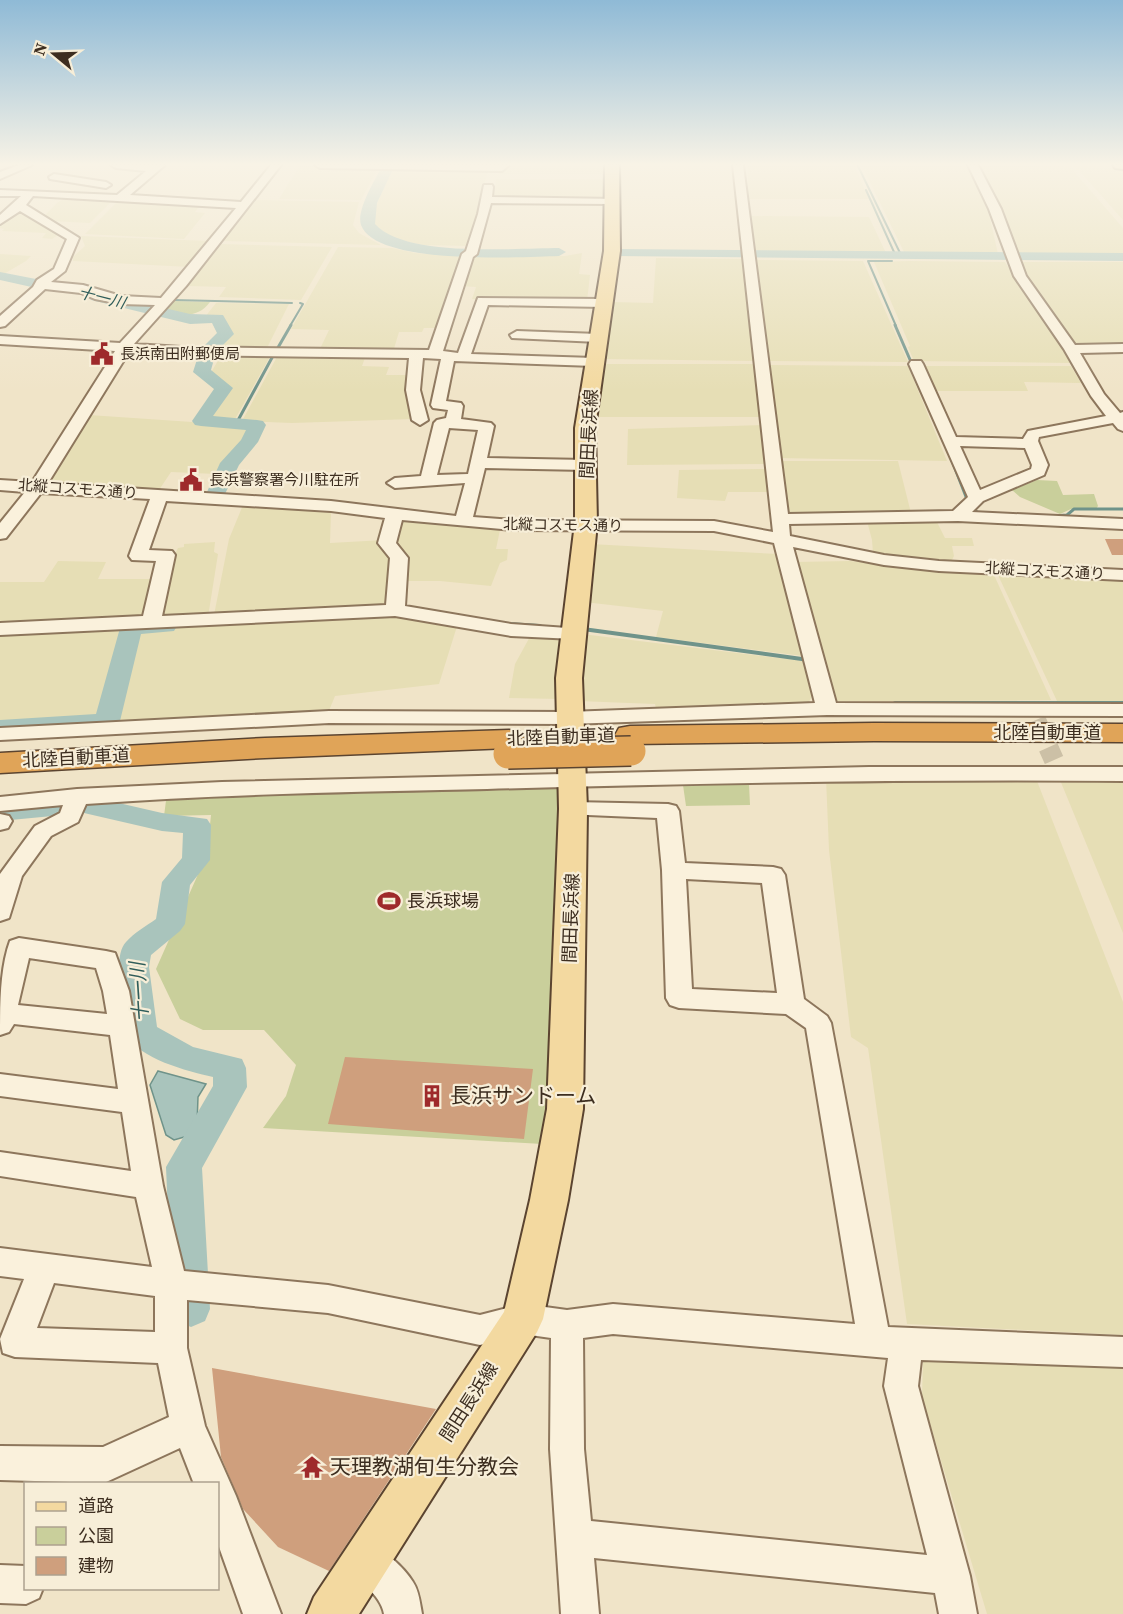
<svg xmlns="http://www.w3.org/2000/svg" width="1123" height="1614" font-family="'Source Serif 4','Noto Sans JP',serif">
  <rect width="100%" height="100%" fill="#f0e4c8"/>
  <path fill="#e6deb5" d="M300 165 378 168 361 200 279 199Z
    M748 165H854L869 199H748Z
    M953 165 970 168 989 214 998 254 904 252 862 166Z
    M988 165 1070 167 1123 228V255L1019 253 1004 216 979 168Z
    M1076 167 1123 168V220Z
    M393 168 488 170 478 211 480 215 469 246 423 245 390 238 380 233 372 225 371 217Z
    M503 168H596L605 170 606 174H499Z
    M496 179H605V200L494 199Z
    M70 196 113 200 90 223 51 221 43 217 58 202Z
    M119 200 201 204 195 212 205 213 184 239 85 234Z
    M254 200 359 202 353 225 359 233 381 245 222 241Z
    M21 210 61 233 52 239 42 238 46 233 2 231 4 229 0 228V223Z
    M748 216 869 217 886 253 755 252Z
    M81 236 210 241 190 267 73 261V257L85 246Z
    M220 244 332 247 301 300 219 297 226 287 188 286Z
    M338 247 392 248 415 253 463 256 439 328H424L422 332H399L393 352 319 351 329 330 291 329Z
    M582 253 579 274 590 275 587 301 472 299 476 287 461 286 472 255 565 256Z
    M0 254 31 256 26 261 2 275H0Z
    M656 258 747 259 757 361 604 359 612 302 653 303Z
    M757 260 863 261 908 362 768 361Z
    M909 261 1005 262 1071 363 914 361 908 347 910 346 874 262Z
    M1020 262H1123V346H1076L1024 272Z
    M216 303 289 304 266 350H214L231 333 222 317H205Z
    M222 354 271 355 234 421 206 420 229 388 210 374Z
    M278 355H366L362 366 389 367 386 375H410L413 419 292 423 242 421Z
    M602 364H759L764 417H597Z
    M767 365 908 366 947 461 777 458Z
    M921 366H1071L1081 383 1024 382 1028 391H932Z
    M89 415 251 426 241 443 220 466 216 474 171 472 159 490 46 482Z
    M764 425 768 464 627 465 628 429Z
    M780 461H898L911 513 787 514Z
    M767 469 769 492H728L725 501 677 498 679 470Z
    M243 505 331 512 330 543 384 540 397 568 385 604 380 607 214 615 229 539Z
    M936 520 945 538H972L974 546H952L954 556 951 562 873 553 872 540 867 521Z
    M398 521 500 530 496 549H508L507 560 500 563 491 586 440 581H404L396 545Z
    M215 542 214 552 218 554 208 617 163 619 156 615 172 560 178 548 184 547V544Z
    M590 544 778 554 803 656 656 637 663 611 584 602Z
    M58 561 106 562 98 579H155L148 615 141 620 0 627V582H44Z
    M850 561 941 572 994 575 1051 700 834 702 795 562Z
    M998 575 1123 581V701H1057Z
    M399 612 458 623 439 684 335 696 328 713 112 722 139 630 214 626 216 622Z
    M126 627 104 720 0 725V633Z
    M532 633 565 638 560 699 509 698 515 664Z
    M582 634 804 661 812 696 808 704 656 709 655 704 578 701Z
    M826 778 1037 781 1123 1002V1335L907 1324 868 1048 851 1037 829 850Z
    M1060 780 1123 781V933Z
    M923 1361 1123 1367V1614H987L922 1397Z"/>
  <path fill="#c9cf9b" d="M174 301 210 302C198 318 183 316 165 311Z
    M1037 480 1057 481 1063 495 1094 494 1098 506 1096 509H1071L1060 514 1020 497 1012 490Z
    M564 776 554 1021 542 1144 263 1128 286 1096 296 1065 264 1030H203L180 1019 156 969 207 854 211 815 164 816 167 793Z
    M749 784 750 805 686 806 683 785Z"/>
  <path fill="#a9c4bc" stroke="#6f938a" stroke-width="1.5" d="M158 1071 206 1084 198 1097 197 1125 191 1135 174 1140 166 1135 150 1085Z"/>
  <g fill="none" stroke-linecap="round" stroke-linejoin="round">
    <path stroke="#6f938a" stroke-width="2" d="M858 166 901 255
      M866 190 894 252
      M892 261H868L896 326
      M174 300 292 303
      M290 326 303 304 300 303"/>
    <path stroke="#6f938a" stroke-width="3" d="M895 325 911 362
      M276 351 291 325
      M236 424 274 354
      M949 453 970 507 980 514
      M1054 516 1067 515 1074 509H1123"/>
    <path stroke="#6f938a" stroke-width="4" d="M507 624 540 626
      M583 629 809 660
      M895 703H1123"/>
    <path fill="#a9c4bc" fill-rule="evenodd" d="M383 165H395L377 203 375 224C405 258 515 248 559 248L566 252 559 256C522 257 376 266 361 225 356 210 376 178 383 165Z
      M620 249 1123 253V261L615 256 613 253Z
      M0 272 41 280 44 283 36 288 0 280Z
      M96 292 190 314 223 315 234 334 216 352 211 370 233 388 213 416 257 420 263 421 266 425 258 442 239 465 224 496H210L207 492 220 463 241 440 246 430 201 426 195 425 192 421 214 389 193 372 200 350 217 333 212 323 190 324 91 300 88 297Z
      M166 619 174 621 177 626 174 631 141 634 120 721 116 726 0 736V720L96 714 120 628 123 623Z
      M84 795 162 813 207 819 211 825 210 860 190 885 185 924 180 931 151 955 149 967 157 1027 193 1047 242 1059 246 1068 247 1087 202 1168 210 1309 205 1321 191 1327 177 1321 172 1309 166 1167 213 1086V1077C187 1071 139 1059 126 1034 124 1013 111 957 126 942 134 933 146 926 156 919L162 882 182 858 183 833 162 831 84 813 0 821V803Z"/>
  </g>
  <path fill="#cf9f7d" d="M1105 539H1123V555H1112Z
    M345 1057 533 1069 524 1139 328 1124Z
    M212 1368 436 1409 329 1571 278 1547 243 1509 221 1457Z"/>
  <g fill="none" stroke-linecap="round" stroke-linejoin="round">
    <path stroke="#ccc0a6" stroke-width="20" stroke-dasharray="20 10" stroke-linecap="butt" d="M1036 720 1054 760"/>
    <g stroke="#8d765c" stroke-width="4">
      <path id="minor" d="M19 165H32L0 179V172Z
        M111 165H165L130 195 241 202 271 165H281L186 286 134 344 181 347 429 350 462 254 466 251 478 214 484 185H492L493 187 492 197 617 199 618 201 613 204 491 203 477 254 473 257 443 351 458 353 478 298 604 299 610 303 604 307 488 305 471 354 594 358 601 362 594 366 454 361 446 401 461 403 463 406 461 419 491 423 494 426 487 458 586 460 594 465 586 470 485 468 473 517 513 520 714 521 773 532 733 165H743L788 514 953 511 968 497 909 364 911 361H921L923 364 956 437 1023 439 1028 431 1106 416 1091 396 1064 349 1014 276 989 209 968 165H978L1001 209 1026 276 1075 345 1123 344V352L1080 353 1104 394 1120 413 1123 412V431L1118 429 1113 423 1039 437 1038 441 1048 465 1044 475 983 501 972 512 1123 519V529L958 521 789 524 790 536 884 555 939 561 1123 570V580L939 571 884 565 793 547 836 703 1123 704V716L827 715 568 724 329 723 0 740V728L329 711 568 712 815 703 774 543 714 531 513 530 402 520 396 543 408 558 405 606 511 624 581 629 584 633 581 637 574 639 511 636 395 616 0 635V623L143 616 156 561 132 560 129 556 150 499 41 493 6 538 0 539V523L25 492 0 490V480L32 482 115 351 0 344V336L120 343 155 305 121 304 95 299 81 293 45 289 5 326 0 327V316L33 287 37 280 54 269 67 239 20 211 0 224V215L21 196H0V190L117 195 146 171 116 168ZM33 196 236 208 161 298 121 296 83 285 51 282 65 271 79 238 26 205ZM129 352 181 355 409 358 406 390 412 420 420 425 428 420 420 390 423 358 441 359 431 405 433 408 448 410 446 418 437 420 434 423 421 476 395 478 387 483 395 488 465 483 456 516 331 501 48 483ZM449 428 478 430 468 474 437 475ZM960 446 1025 448 1032 465 1031 469 980 490ZM166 501 331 511 385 518 378 543 390 558 386 605 162 616 175 555 172 551 149 550Z
        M315 165H509L502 171 320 168Z
        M54 174 106 182 111 185 106 188 50 179 49 177Z
        M517 331 598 334 605 338 598 342 512 338 510 335Z
        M869 767H1123V781C911 779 699 783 487 789 353 792 219 794 86 804L78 822 51 836 22 876 9 918 0 921V874L35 826 60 813 63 805 0 811V797L77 789 222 782Z
        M573 802 668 804 676 806 679 811 685 863 773 867 781 869 785 875 804 999 827 1016 831 1023 888 1327 1123 1337V1367L921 1360 918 1386 970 1576 977 1614H939L935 1593 594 1558 599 1614H561L550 1449 551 1338 523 1334 480 1345 328 1313 187 1300V1348L205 1426 236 1496 281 1614H243L218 1544V1484H194L180 1448 104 1483 0 1480V1446L103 1447 169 1417 158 1363 15 1357 3 1353 0 1339 24 1279 0 1276V1248L152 1267 136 1197 0 1176V1152L131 1171 122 1112 0 1096V1074L118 1089 110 1035 14 1024 9 1032 0 1035C0 1005 0 968 10 941L19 938 106 951 115 953 129 991 163 1186 184 1271 328 1285 480 1315 523 1304 567 1310 613 1304 855 1324 806 1028 786 1014 679 1008 670 1005 666 998 662 870 657 818 565 814 562 809 565 804ZM686 879 762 883 777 993 692 989ZM29 958 96 968 103 991 107 1014 18 1005ZM54 1283 155 1296V1332L37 1328ZM613 1334 888 1358 884 1386 927 1555 591 1521 584 1449 583 1338Z
        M0 814 9 816 12 821 8 828 0 830Z
        M366 1542C383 1549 403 1566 413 1582 419 1591 420 1603 422 1614H384C381 1594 356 1581 348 1560L353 1547Z
        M0 1565 26 1566V1588H43L39 1598 26 1604 0 1603Z"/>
    </g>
    <g stroke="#5b4430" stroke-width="4">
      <path id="major" d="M605 165H619L620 251 595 428 597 523 582 678 587 809 583 1109 568 1200 543 1319 537 1332 359 1614H307L314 1597 504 1312 530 1200 547 1109 559 809 556 678 575 523V428L604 251Z
        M1113 165H1123V169L1115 168Z"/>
    </g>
    <g stroke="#5b4430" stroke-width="3">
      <path id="highway" d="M874 723 1123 724V742L874 741 630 744 619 742 615 735 619 728 630 726Z
        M509 730 520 732 525 739 520 746 509 748 265 758 0 773V753L265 738Z"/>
    </g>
    <use href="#minor" fill="#faf1dc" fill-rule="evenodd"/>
    <use href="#major" fill="#f3d9a0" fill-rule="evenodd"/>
    <use href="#highway" fill="#e0a458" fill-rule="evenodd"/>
    <g stroke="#5b4430" stroke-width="32" stroke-linecap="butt">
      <path id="highway-bridge" d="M508 754 631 751"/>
    </g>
    <use href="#highway-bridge" stroke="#e0a458" stroke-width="29"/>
  </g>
  <linearGradient id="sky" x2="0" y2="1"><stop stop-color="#8fbad6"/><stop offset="0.42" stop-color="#f8f3e6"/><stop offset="1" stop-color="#f8f3e6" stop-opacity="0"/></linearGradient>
  <rect width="1123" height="391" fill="url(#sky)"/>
  <defs>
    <g id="civic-bare" transform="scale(1.8)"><path d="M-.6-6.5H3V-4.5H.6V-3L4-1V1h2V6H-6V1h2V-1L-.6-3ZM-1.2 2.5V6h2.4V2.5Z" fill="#9e2a2b" stroke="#f7eed8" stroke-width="2.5" paint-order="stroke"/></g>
    <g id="stadium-bare" transform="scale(1.8)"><path d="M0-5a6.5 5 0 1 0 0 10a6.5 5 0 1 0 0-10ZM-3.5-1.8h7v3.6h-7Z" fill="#9e2a2b" stroke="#f7eed8" stroke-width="2.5" paint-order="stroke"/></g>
    <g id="building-bare" transform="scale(1.8)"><path d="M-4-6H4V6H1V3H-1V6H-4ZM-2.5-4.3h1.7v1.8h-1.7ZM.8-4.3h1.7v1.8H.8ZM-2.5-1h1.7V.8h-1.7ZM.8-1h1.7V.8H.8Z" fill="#9e2a2b" stroke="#f7eed8" stroke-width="2.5" paint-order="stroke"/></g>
    <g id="temple-bare" transform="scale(1.8)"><path d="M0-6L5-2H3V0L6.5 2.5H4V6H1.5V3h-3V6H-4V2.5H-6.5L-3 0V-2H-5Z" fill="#9e2a2b" stroke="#f7eed8" stroke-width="2.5" paint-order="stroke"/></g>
  </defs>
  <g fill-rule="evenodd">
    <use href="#civic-bare" x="102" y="354"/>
    <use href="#civic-bare" x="191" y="480"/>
    <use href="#stadium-bare" x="389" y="901"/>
    <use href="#building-bare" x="432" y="1096"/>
    <use href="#temple-bare" x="312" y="1467"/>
  </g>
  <g text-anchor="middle" stroke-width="4.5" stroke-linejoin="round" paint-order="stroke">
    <g font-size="15" fill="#3d2e20" stroke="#f7eed8" text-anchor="start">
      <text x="120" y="359">長浜南田附郵便局</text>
      <text x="209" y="485">長浜警察署今川駐在所</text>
    </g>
    <g font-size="15" fill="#3d2e20" stroke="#f7eed8">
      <text transform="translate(78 489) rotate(4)" y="5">北縦コスモス通り</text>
      <text transform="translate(563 525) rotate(1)" y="5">北縦コスモス通り</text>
      <text transform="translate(1045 571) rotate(3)" y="5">北縦コスモス通り</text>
    </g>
    <g font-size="16" font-style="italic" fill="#2f5d5a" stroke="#f7eed8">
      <text transform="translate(102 297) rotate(14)" y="6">十一川</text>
    </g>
    <g font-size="18" fill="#3d2e20" stroke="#f7eed8">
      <text transform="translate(589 434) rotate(-87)" y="6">間田長浜線</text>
      <text x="1047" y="739">北陸自動車道</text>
      <text transform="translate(561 737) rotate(-2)" y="6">北陸自動車道</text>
      <text transform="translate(76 758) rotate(-3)" y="6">北陸自動車道</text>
      <text transform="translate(571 918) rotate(-88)" y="6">間田長浜線</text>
      <text transform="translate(469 1402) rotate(-57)" y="6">間田長浜線</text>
    </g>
    <g font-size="18" fill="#3d2e20" stroke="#f7eed8" text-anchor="start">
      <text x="407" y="907">長浜球場</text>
    </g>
    <g font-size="20" font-style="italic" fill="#2f5d5a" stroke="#f7eed8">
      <text transform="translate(139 992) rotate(-94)" y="7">十一川</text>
    </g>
    <g font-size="21" fill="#3d2e20" stroke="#f7eed8" text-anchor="start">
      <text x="450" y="1103">長浜サンドーム</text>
      <text x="330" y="1474">天理教湖旬生分教会</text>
    </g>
  </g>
  <rect x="24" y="1482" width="195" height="108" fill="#f7eed8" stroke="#ada18e" stroke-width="1.5"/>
  <rect x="36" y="1502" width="30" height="9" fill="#f3d9a0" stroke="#ada18e" stroke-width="1.5"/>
  <text x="78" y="1512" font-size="18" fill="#3d2e20">道路</text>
  <rect x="36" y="1527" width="30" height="18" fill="#c9cf9b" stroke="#ada18e" stroke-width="1.5"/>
  <text x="78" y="1542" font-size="18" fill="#3d2e20">公園</text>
  <rect x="36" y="1557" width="30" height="18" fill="#cf9f7d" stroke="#ada18e" stroke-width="1.5"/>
  <text x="78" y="1572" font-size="18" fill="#3d2e20">建物</text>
  <g transform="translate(54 54) rotate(289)" stroke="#f7eed8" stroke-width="4.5" paint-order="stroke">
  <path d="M0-4.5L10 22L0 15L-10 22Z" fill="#3d2e20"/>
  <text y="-9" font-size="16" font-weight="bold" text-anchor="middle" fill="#3d2e20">N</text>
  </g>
</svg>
